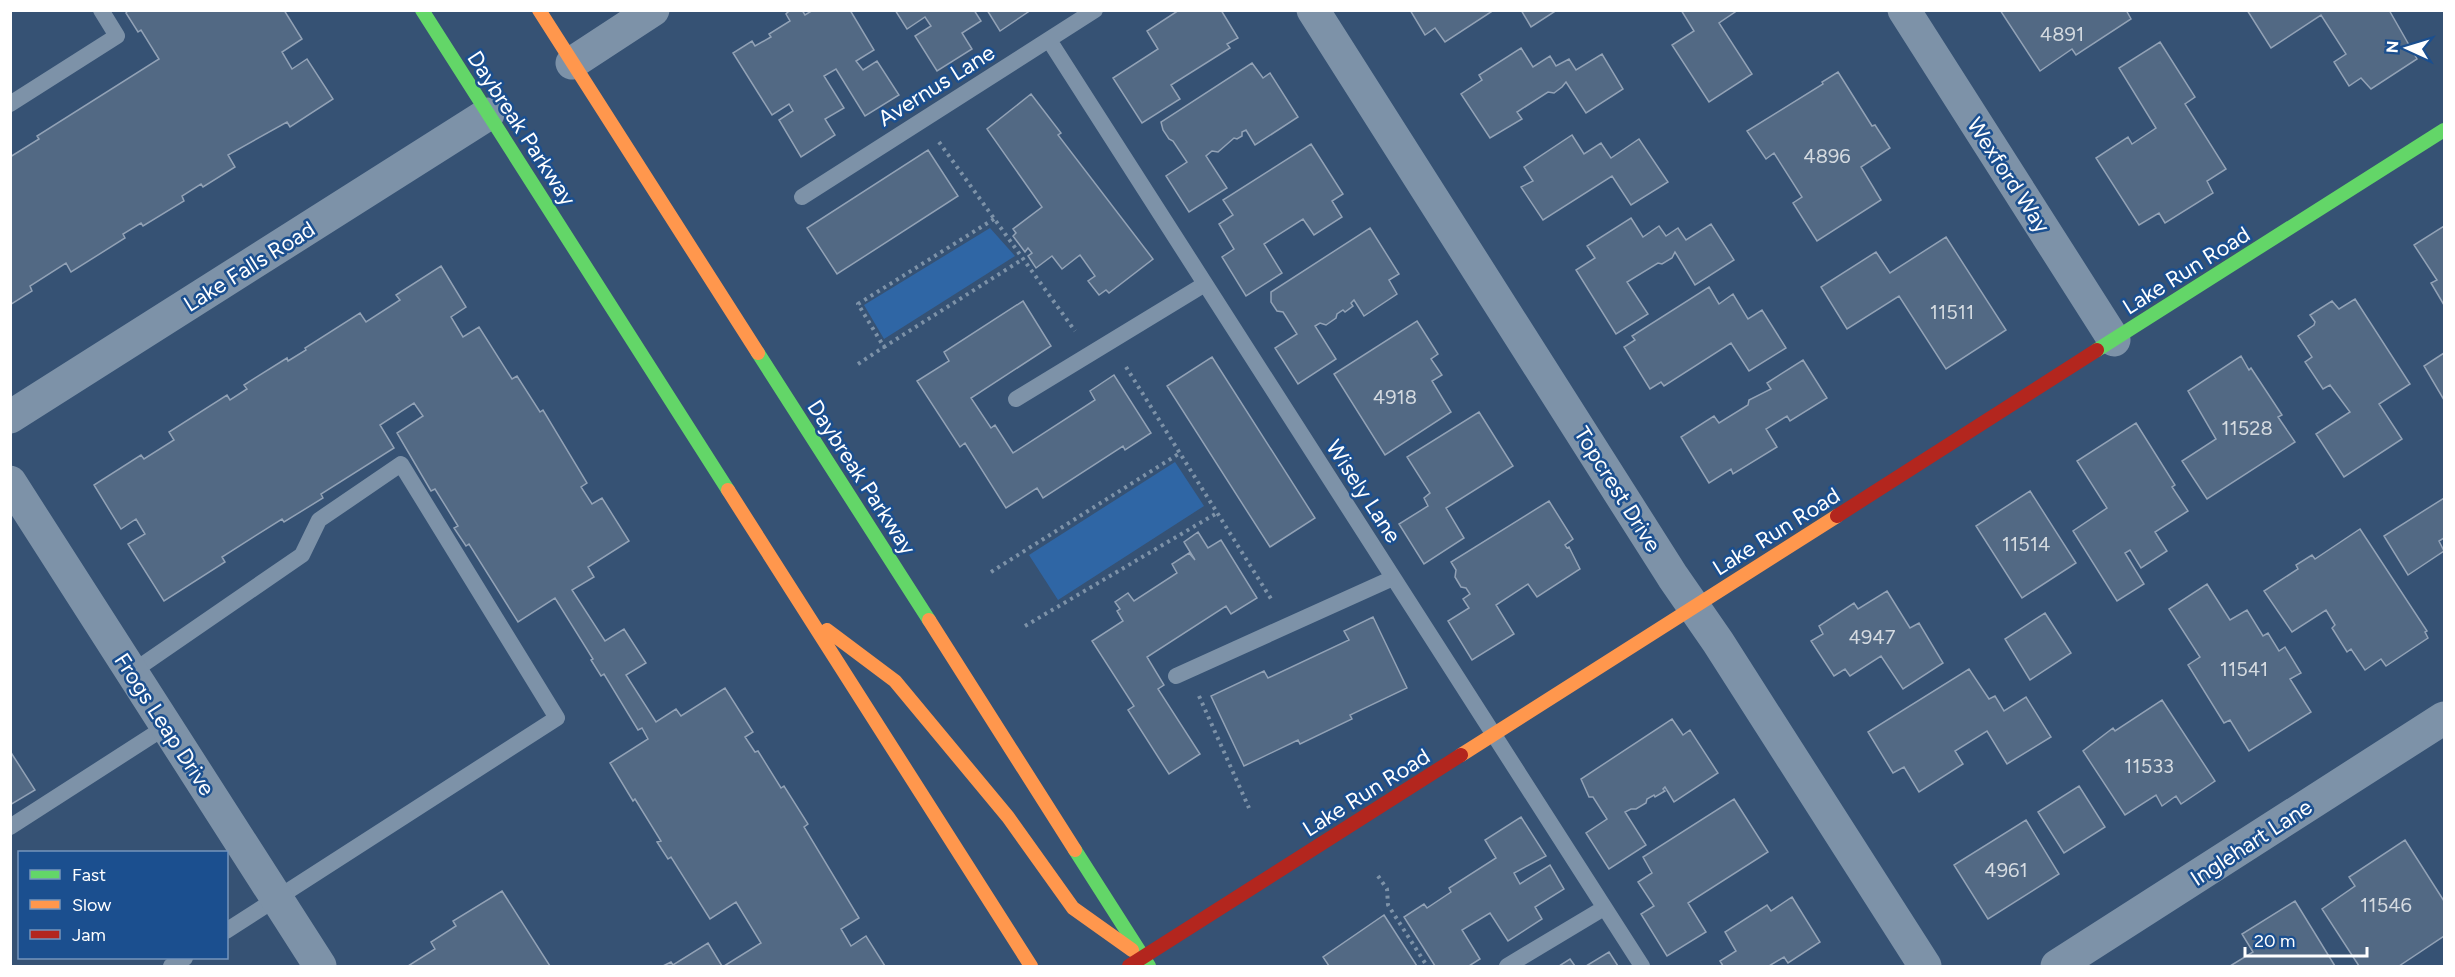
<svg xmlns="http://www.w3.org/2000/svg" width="2455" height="977" font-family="Figtree,sans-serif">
  <rect width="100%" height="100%" fill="#365274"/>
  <path fill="#2f66a5" d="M990 228 1015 256 884 339 864 305Z
    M1175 462 1204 506 1058 600 1029 555Z"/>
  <path fill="#526984" stroke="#92a2b6" stroke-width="1.5" d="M128 10H284L302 39 282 52 292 69 307 59 333 99 290 127 287 122 228 155 235 167 203 187 201 184 182 196 184 201 143 226 141 223 123 234 125 238 71 272 66 263 30 286 32 291 10 305V157L39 139 37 136 159 59 141 30 138 32 126 13Z
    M790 10H802L805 15 813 10H850L874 50 856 61 863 70 877 61 899 95 865 116 836 69 824 76 844 108 825 119 835 135 801 157 779 120 793 111 789 104 772 115 733 53 752 41 755 46 771 37 769 34 790 21 786 14Z
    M895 10H974L981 21 962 33 972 49 937 71 915 36 931 26 925 17 907 29Z
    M987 10H1031L1000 31Z
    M1179 10H1221L1238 38 1227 44 1230 48 1171 85 1180 99 1142 123 1113 78 1158 49 1147 31Z
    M1410 10H1494L1445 42 1435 28 1425 35Z
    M1521 10H1557L1531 27Z
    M1681 10H1738L1719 23 1752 74 1709 102 1672 45 1694 31Z
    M2000 10H2126L2131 19 2076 55 2072 49 2040 71Z
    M2247 10H2389L2417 59 2371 89 2361 78 2349 86 2334 62 2346 54 2321 15 2271 48Z
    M2160 42 2195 97 2185 104 2226 169 2207 181 2213 193 2165 223 2159 213 2139 225 2096 158 2128 137 2132 144 2156 128 2119 68Z
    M1521 48 1533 67 1550 56 1556 66 1569 59 1576 70 1602 54 1623 89 1586 113 1566 82 1562 87 1554 93 1548 92 1517 112 1522 119 1490 138 1461 94 1482 80 1479 75Z
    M1252 63 1263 78 1270 73 1298 117 1255 145 1246 130 1242 132V136L1237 139 1234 138 1218 152 1212 151 1206 156 1227 188 1189 212 1166 176 1187 162 1173 141 1169 139 1163 130 1161 122Z
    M1838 72 1872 126 1875 125 1890 148 1861 167 1881 200 1817 241 1793 203 1802 197 1774 153 1766 159 1747 131 1823 84 1822 82Z
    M1031 94 1061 133 1058 135 1153 259 1109 293 1106 290 1099 295 1088 281 1095 276 1080 255 1062 269 1052 256 1036 268 1028 256 1032 253 1028 248 1025 252 1013 236 1016 233 1013 229 1042 207 987 129Z
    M1572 135 1584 154 1601 143 1611 158 1639 139 1668 182 1631 205 1612 176 1543 220 1521 187 1533 181 1524 167Z
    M1311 144 1343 194 1332 201 1342 217 1314 235 1303 219 1264 244 1282 273 1246 296 1222 257 1234 249 1219 224 1233 215 1223 200Z
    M928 150 958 196 837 274 807 228Z
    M1631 218 1643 237 1659 226 1666 236 1678 228 1686 240 1711 224 1734 260 1695 285 1675 252 1672 258 1662 264 1658 263 1627 282 1648 314 1616 334 1576 270 1595 258 1587 246Z
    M2444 226V305L2431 283 2437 280 2414 245Z
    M1370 228 1399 274 1389 280 1397 294 1364 316 1354 300 1351 303 1353 306 1345 312 1343 310 1337 314 1336 318 1326 325 1320 323 1315 326 1336 359 1298 384 1275 348 1297 334 1283 312 1277 311 1271 302V292Z
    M1946 237 2006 330 1946 369 1899 296 1847 329 1821 287 1876 252 1890 273Z
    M441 266 466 307 451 317 463 337 479 327 512 379 517 376 540 412 543 410 587 483 581 487 592 504 602 498 629 541 588 567 594 577 572 590 605 641 624 629 646 663 626 675 656 722 676 709 681 716 725 688 753 732 745 737 755 752 758 751 781 788 784 786 808 824 804 827 859 918 841 929 851 946 866 936 885 966H724L761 943 736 902 710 919 671 857 668 859 657 842 661 841 635 799 633 801 610 763 648 739 642 728 638 730 604 674 601 676 591 660 593 659 555 598 518 622 469 544 466 546 454 528 458 526 435 489 431 491 397 433 423 416 414 403 380 425 394 448 321 494 323 498 284 522 282 519 222 557 225 562 164 601 128 544 145 534 136 519 121 529 94 485 141 455 144 459 174 440 169 432 227 395 230 400 247 389 244 385 287 358 288 361 306 350 305 348 360 313 366 322 400 300 396 295Z
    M1709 287 1719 304 1733 294 1748 319 1762 310 1786 348 1749 371 1731 343 1664 386 1661 382 1650 389 1624 347 1635 340 1632 336Z
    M2355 299 2410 384 2379 404 2402 439 2344 477 2316 434 2350 412 2330 385 2323 389 2305 362 2312 357 2298 336 2314 325 2315 322 2310 315 2332 301 2339 309Z
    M1023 301 1051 346 971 398 991 428 995 425 1013 453 1095 400 1090 391 1114 375 1151 433 1125 450 1123 446 1043 498 1037 488 1006 508 965 443 960 447 917 381 949 361 944 352Z
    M1417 321 1438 354 1431 359 1442 375 1432 381 1451 412 1385 455 1334 374Z
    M2444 353V400L2424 366Z
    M2241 356 2249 370 2251 368 2282 415 2278 417 2295 442 2207 499 2182 461 2216 439 2188 391Z
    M1212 357 1315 518 1270 547 1167 386Z
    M1803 360 1827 398 1790 421 1787 416 1766 429 1777 447 1733 474 1731 469 1709 483 1681 437 1714 416 1719 423 1748 405 1749 400 1771 389 1767 383Z
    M1479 412 1513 466 1446 508 1464 538 1424 564 1399 524 1428 506 1424 498 1430 493 1407 457Z
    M2136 423 2175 485 2172 487 2188 511 2155 532 2167 551 2141 568 2130 550 2125 553 2144 584 2117 601 2073 531 2107 508 2077 461Z
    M2030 491 2076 563 2022 598 1976 526Z
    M2444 498V538L2439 541 2444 551 2408 575 2384 536Z
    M1549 501 1573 539 1565 545 1567 548 1569 547 1580 569 1537 597 1528 584 1496 605 1514 634 1472 660 1448 621 1469 608 1463 599 1470 594 1466 588 1461 587 1455 577 1456 570 1451 562Z
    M2360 529 2427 631 2425 632 2428 638 2386 666 2381 659 2365 670 2351 649 2347 652 2332 628 2335 625 2326 610 2292 632 2264 591 2298 569 2296 565 2312 555 2315 559Z
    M1198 532 1208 548 1221 540 1257 598 1231 614 1226 606 1147 657 1164 685 1158 689 1200 754 1169 774 1128 710 1134 706 1092 641 1123 621 1117 611 1120 609 1115 602 1128 593 1134 601 1177 573 1172 564 1189 553 1195 560 1184 542Z
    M2207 584 2230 620 2247 610 2263 636 2268 633 2279 651 2285 647 2301 673 2290 679 2311 712 2249 751 2230 720 2224 723 2188 665 2200 657 2169 609Z
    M1887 591 1910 628 1919 623 1943 663 1903 689 1881 656 1850 676 1845 669 1834 676 1811 641 1823 634 1819 626 1854 603 1858 609Z
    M2045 613 2071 653 2030 680 2005 639Z
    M1373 617 1407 688 1350 715 1352 719 1300 744 1298 740 1244 766 1211 696 1264 671 1268 678 1349 640 1344 631Z
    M1969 669 1989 699 1995 696 2004 711 2026 697 2051 737 2007 764 1987 731 1955 751 1963 764 1919 792 1904 767 1893 773 1868 732Z
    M2162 700 2215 781 2181 804 2176 796 2162 806 2156 795 2125 815 2083 751 2113 728 2115 731Z
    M1672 719 1683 735 1690 730 1718 773 1674 802 1665 787 1663 789 1665 791 1655 797 1654 795 1647 799 1646 803 1636 809H1631L1625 812 1646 845 1609 869 1586 833 1607 819 1593 797H1589L1581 779Z
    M10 751 35 790 10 805Z
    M2079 786 2105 827 2064 853 2038 812Z
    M1734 799 1768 852 1688 903 1706 932 1667 956 1641 914 1654 906 1638 882 1652 873 1643 857Z
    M1521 817 1546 856 1514 873 1520 884 1550 865 1564 889 1535 907 1542 919 1508 941 1490 913 1462 930 1480 959 1469 966H1435L1404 917 1424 904 1427 908 1451 892 1449 888 1496 858 1485 840Z
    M2026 820 2059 874 1988 919 1954 865Z
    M2405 840 2444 901V936L2399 966H2359L2322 909 2355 886 2349 877Z
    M502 891 550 966H408L435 949 431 942 456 926 453 921Z
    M1792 897 1820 942 1788 963 1784 957 1769 966H1723L1720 961 1736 951 1725 932 1767 905 1771 911Z
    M2295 901 2335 966H2230L2253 952 2242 934Z
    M1384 915 1417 966H1329L1323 957Z
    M708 943 722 966H663L671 962 673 965Z
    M1609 952 1618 966H1586Z
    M1570 959 1575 966H1559Z"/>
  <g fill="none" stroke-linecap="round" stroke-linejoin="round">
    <path stroke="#7d92a8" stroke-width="4" stroke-dasharray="3 4.5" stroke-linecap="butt" d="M939 142 1075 331
      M994 219 858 304 884 347 1023 259
      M858 364 884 347
      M1126 367 1273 602
      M991 572 1180 453
      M1025 626 1217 513
      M1199 696 1249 808
      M1378 876 1387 889 1388 905 1427 966"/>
    <path stroke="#7d92a8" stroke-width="16" d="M1049 40 1642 966
      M10 104 117 36 101 10
      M802 197 1095 10
      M1016 399 1205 284
      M132 672 302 555 319 520 401 464 557 718 226 931
      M1176 676 1393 578
      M10 827 167 726
      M171 966 185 958
      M1507 966 1604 908"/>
    <path stroke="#7d92a8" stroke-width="33" d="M1313 10 1673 577 1718 642 1925 966
      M1904 10 2114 340
      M572 63 653 10
      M10 417 488 114
      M10 482 320 966
      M2057 966 2444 718"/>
    <path stroke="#63d668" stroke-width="14" d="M422 10 728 490
      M2097 350 2444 130
      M758 353 929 620
      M1075 850 1149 966"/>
    <path stroke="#ff974d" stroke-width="14" d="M539 10 758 353
      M728 490 1031 966
      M929 620 1075 850
      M827 630 895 681 1008 817 1073 908 1132 950
      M1461 755 1837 516"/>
    <path stroke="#b3261e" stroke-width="14" d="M1837 516 2097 350
      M1129 966 1461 755"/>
  </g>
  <g text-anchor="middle" stroke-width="5" stroke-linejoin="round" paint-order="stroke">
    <g font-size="20" fill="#d4dae0">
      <text x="2062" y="41">4891</text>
      <text x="1827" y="163">4896</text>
      <text x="1952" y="319">11511</text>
      <text x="1395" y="404">4918</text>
      <text x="2247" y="435">11528</text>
      <text x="2026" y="551">11514</text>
      <text x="1872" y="644">4947</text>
      <text x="2244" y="676">11541</text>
      <text x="2149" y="773">11533</text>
      <text x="2006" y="877">4961</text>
      <text x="2386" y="912">11546</text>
    </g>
    <g font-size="22" fill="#fff" stroke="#1b4f8f">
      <text transform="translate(936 85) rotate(-32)" y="8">Avernus Lane</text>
      <text transform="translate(522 128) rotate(57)" y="8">Daybreak Parkway</text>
      <text transform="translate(2009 175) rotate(57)" y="8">Wexford Way</text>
      <text transform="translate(249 266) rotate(-32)" y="8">Lake Falls Road</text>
      <text transform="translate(2186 270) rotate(-32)" y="8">Lake Run Road</text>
      <text transform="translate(862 477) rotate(57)" y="8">Daybreak Parkway</text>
      <text transform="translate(1618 489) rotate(58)" y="8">Topcrest Drive</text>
      <text transform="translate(1364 491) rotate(57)" y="8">Wisely Lane</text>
      <text transform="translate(1776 531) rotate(-32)" y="8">Lake Run Road</text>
      <text transform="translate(165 724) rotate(57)" y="8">Frogs Leap Drive</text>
      <text transform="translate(1366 792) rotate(-32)" y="8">Lake Run Road</text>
      <text transform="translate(2251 842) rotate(-33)" y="8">Inglehart Lane</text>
    </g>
  </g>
  <rect width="2455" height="977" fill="none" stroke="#ffffff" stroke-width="24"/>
  <rect x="18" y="851" width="210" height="108" fill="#1b4f8f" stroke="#7695bc" stroke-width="1.5"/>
  <rect x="30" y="870" width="30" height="9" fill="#63d668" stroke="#7695bc" stroke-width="1.5"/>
  <text x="72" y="881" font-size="18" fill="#ffffff">Fast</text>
  <rect x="30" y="900" width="30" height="9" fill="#ff974d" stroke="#7695bc" stroke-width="1.5"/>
  <text x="72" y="911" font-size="18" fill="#ffffff">Slow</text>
  <rect x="30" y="930" width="30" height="9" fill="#b3261e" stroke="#7695bc" stroke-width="1.5"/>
  <text x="72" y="941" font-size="18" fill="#ffffff">Jam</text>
  <g transform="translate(2407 48) rotate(274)" stroke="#1b4f8f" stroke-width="4.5" paint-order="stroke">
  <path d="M0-4.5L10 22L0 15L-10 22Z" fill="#ffffff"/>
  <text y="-9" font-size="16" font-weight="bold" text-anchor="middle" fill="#ffffff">N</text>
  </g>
  <path d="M2245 947v9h122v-9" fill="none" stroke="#ffffff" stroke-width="3"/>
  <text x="2254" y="947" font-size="18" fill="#ffffff" stroke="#1b4f8f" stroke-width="4.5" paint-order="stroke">20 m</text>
</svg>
